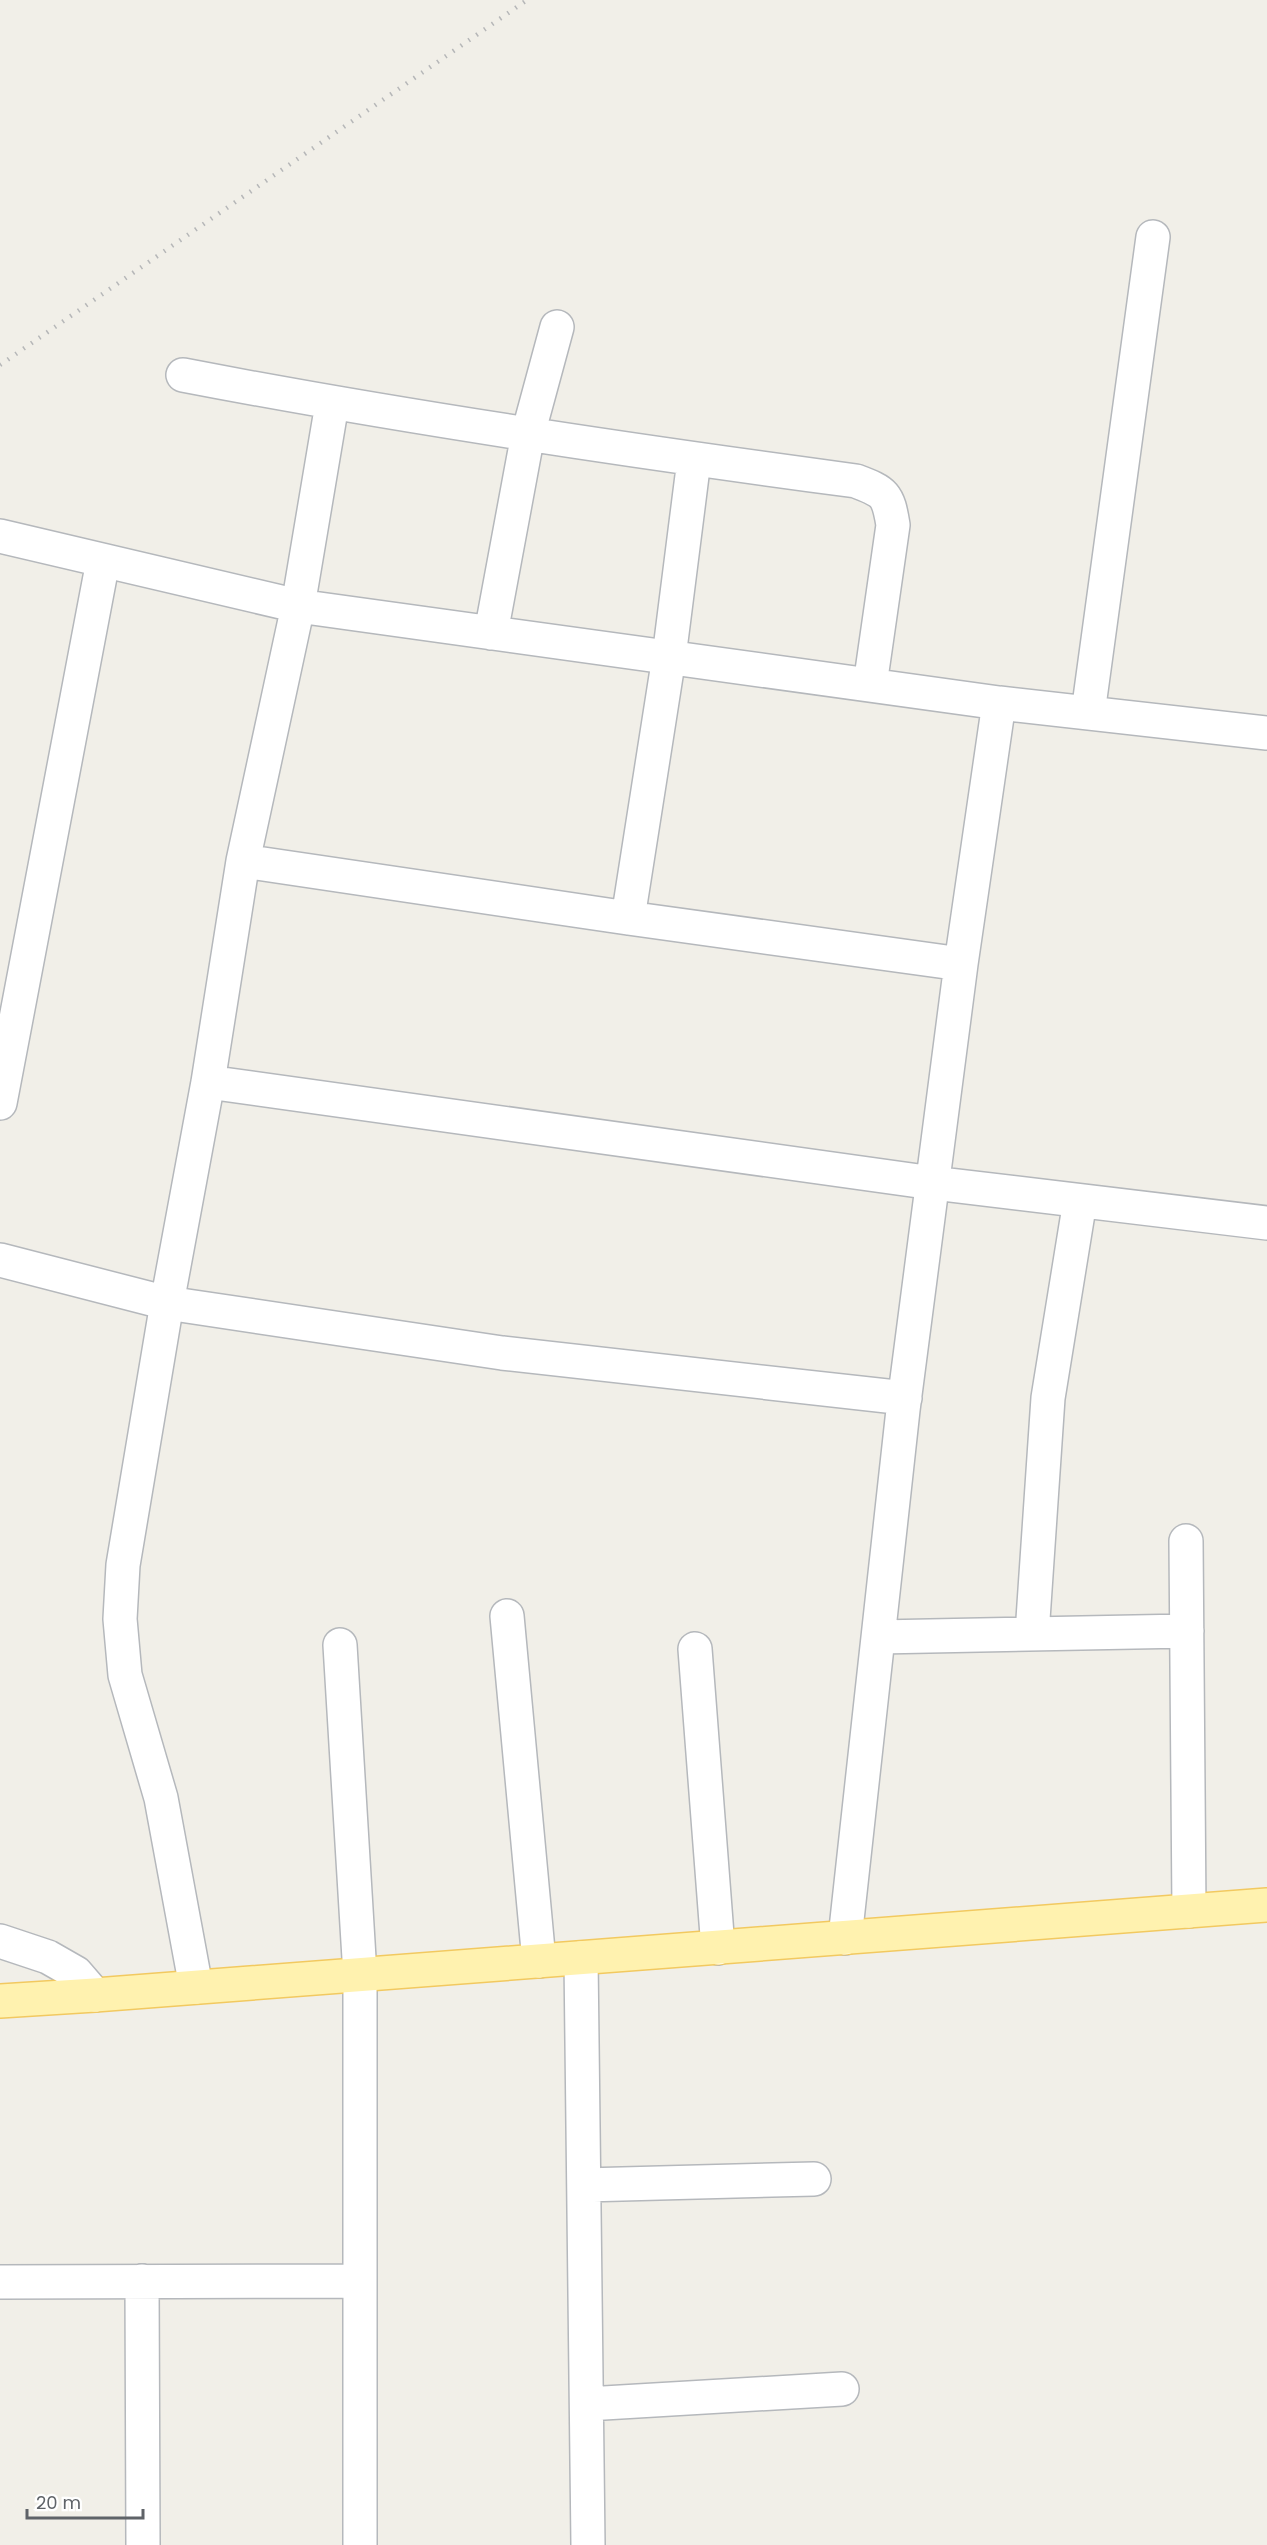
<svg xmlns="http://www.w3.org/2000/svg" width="1267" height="2545" font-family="Poppins,sans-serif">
  <rect width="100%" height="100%" fill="#f1efe8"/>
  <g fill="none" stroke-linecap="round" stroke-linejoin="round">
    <g stroke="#b5b8bc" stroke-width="36">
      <path id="minor" d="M183 375C406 418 631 451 856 481 885 492 888 494 893 525L870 685
        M0 536 298 606 999 703 1267 733
        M491 633 528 434 557 327
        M1088 713 1153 237
        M243 861 628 918 961 964
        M628 918 669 657 694 460
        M208 1082 933 1183 1267 1223
        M0 1103 103 561
        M0 1260 167 1303 502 1353 905 1398
        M1186 1541 1189 1911
        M507 1616 539 1961
        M1032 1634 1048 1398 1080 1201
        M879 1637 1187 1631
        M340 1645 360 1975V2545
        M695 1649 718 1948
        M845 1938 903 1410 961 964 999 703
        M0 1941 48 1957 76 1973 95 1995
        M581 1958 588 2545
        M196 1987 161 1798 125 1675 120 1619 123 1565 167 1303 208 1082 243 861 298 606 332 404
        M584 2185 814 2179
        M142 2281 143 2545
        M0 2282 360 2281
        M587 2404 842 2389"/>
    </g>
    <g stroke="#f2c960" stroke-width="36">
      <path id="major" d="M0 2001 95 1995 1267 1905"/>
    </g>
    <use href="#minor" stroke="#fff" stroke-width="33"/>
    <use href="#major" stroke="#fff2af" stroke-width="33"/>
    <path stroke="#b6b7b8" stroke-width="4.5" stroke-dasharray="1.5 8" stroke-linecap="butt" d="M0 365 527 0"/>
  </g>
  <path d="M27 2509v9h116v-9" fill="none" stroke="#5f6368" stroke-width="3"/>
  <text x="36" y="2509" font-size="18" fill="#5f6368" stroke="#ffffff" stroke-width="4.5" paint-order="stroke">20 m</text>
</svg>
